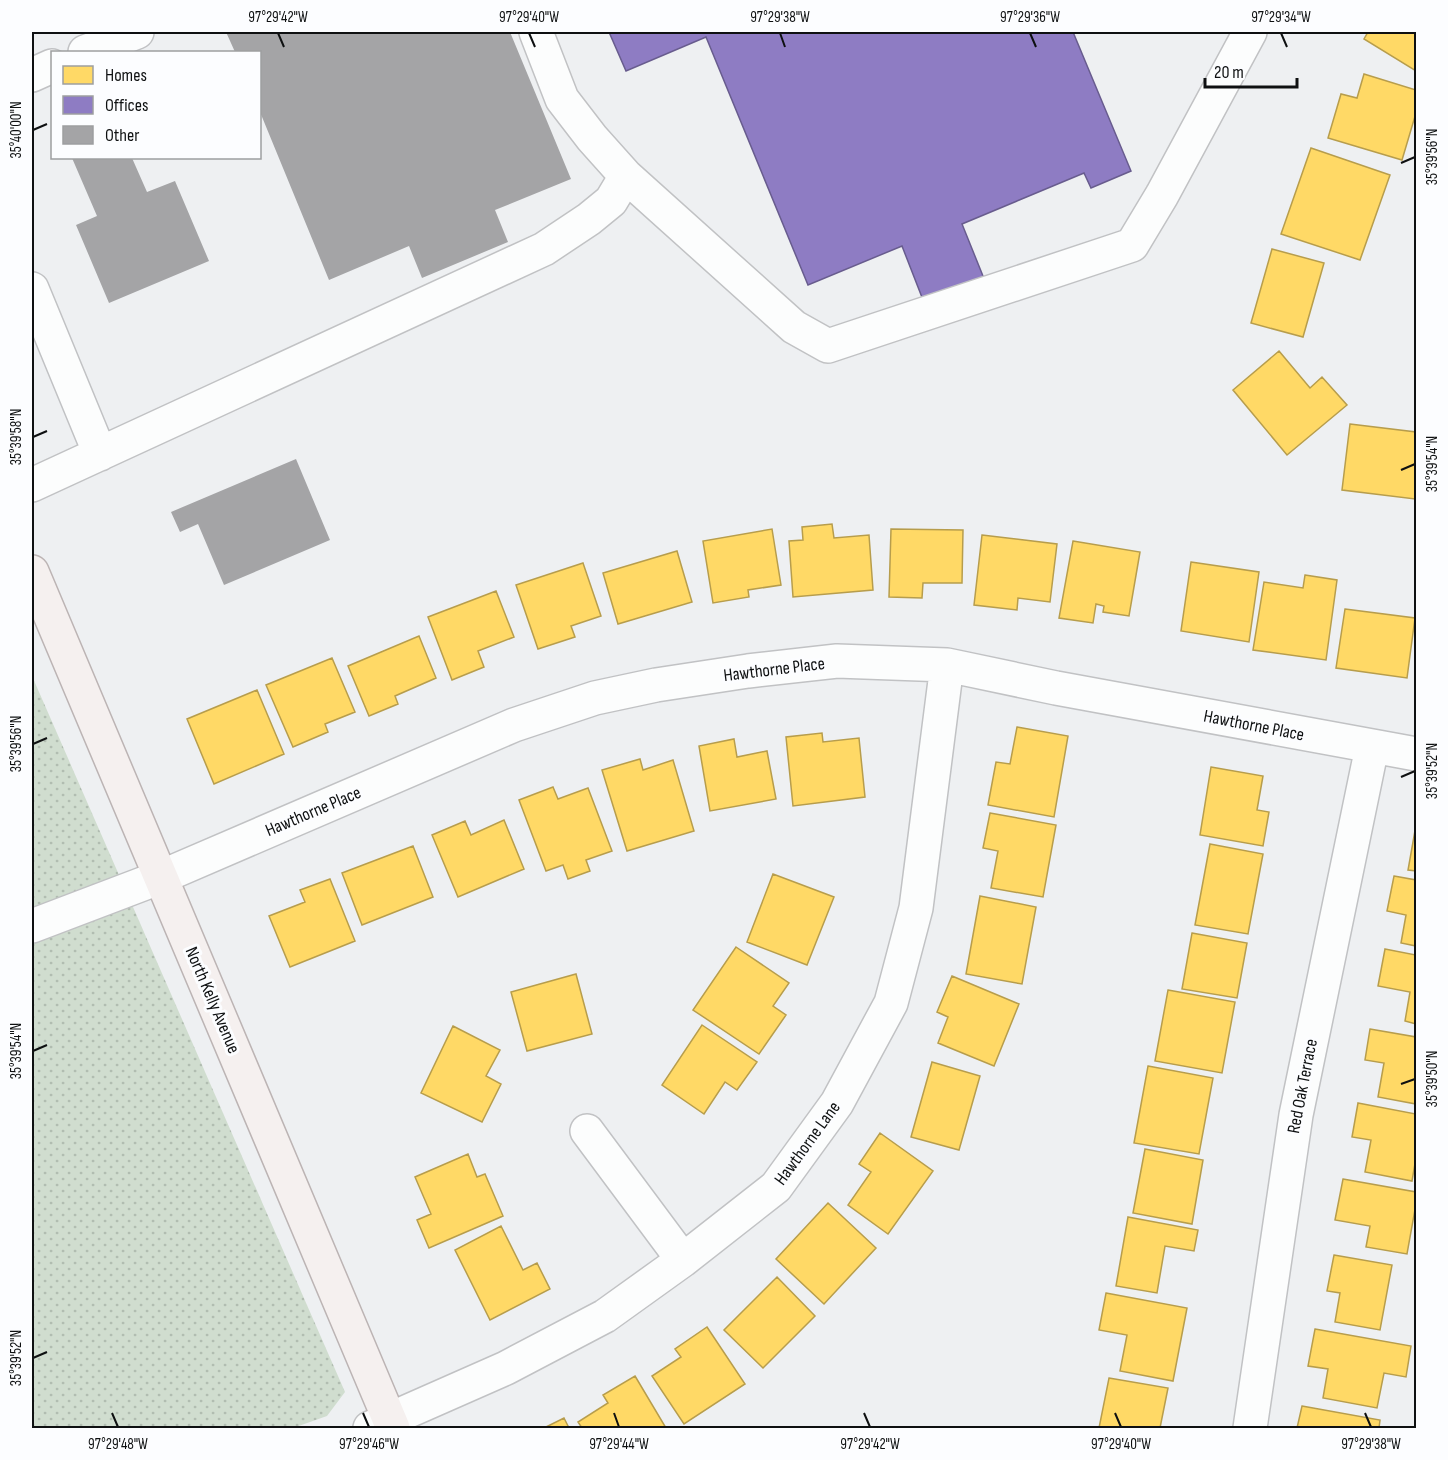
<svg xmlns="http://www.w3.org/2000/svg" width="1448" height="1460" font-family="'Sofia Sans Condensed',sans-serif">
  <defs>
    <pattern id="grass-dots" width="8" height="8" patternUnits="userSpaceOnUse" patternTransform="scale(1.5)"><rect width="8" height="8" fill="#d0ddcf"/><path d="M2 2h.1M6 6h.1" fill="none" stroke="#b1bdb1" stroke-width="1.8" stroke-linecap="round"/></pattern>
  </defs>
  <rect width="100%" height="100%" fill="#eef0f2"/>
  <path fill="url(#grass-dots)" d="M32 676 345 1392 327 1416 293 1428H32Z"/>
  <path fill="#ffd966" stroke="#b79d4c" stroke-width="1.5" d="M1368 32H1416V71L1364 39Z
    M1364 74 1416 90V113L1402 160 1328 138 1341 94 1357 98Z
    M1311 148 1390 175 1360 260 1281 234Z
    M1272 249 1324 263 1303 337 1251 323Z
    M1279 351 1310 388 1322 377 1347 405 1287 455 1233 390Z
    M1350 424 1416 432 1415 499 1342 490Z
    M832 524 834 538 869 535 873 590 793 597 789 541 803 540 802 527Z
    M772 529 781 585 748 590 749 597 713 603 703 541Z
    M891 529 963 530 962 583H923L922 598 889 597Z
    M982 535 1057 544 1050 602 1018 598 1017 610 974 605Z
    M1073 541 1140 552 1129 616 1103 612 1104 606 1096 604 1093 623 1059 618Z
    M677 551 692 602 618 624 603 573Z
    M1191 562 1259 572 1249 642 1181 631Z
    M583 563 601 616 571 626 575 637 538 649 516 585Z
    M1305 575 1337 580 1326 660 1253 650 1264 582 1303 588Z
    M496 591 514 637 478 651 484 667 452 680 428 617Z
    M1345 609 1415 618 1407 678 1336 668Z
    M419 636 436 678 395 696 398 704 369 716 348 666Z
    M332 658 355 712 325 724 328 732 293 747 266 685Z
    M257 690 284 754 214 784 187 719Z
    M1017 727 1068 736 1054 817 988 805 996 762 1010 764Z
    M822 733 823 742 859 738 865 797 793 806 786 737Z
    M734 739 737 757 767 751 776 799 710 811 699 746Z
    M640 759 643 770 673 760 694 831 627 851 602 770Z
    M1211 767 1263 776 1257 810 1269 812 1263 846 1200 835Z
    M553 787 558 799 588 788 612 851 586 860 590 871 568 879 563 865 546 871 519 800Z
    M990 813 1056 825 1043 897 991 888 998 851 983 848Z
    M504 820 524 869 458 897 432 835 465 821 471 835Z
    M1416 825V871L1408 870Z
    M1210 844 1263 854 1248 934 1195 925Z
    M413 846 433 897 362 925 342 873Z
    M773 874 834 897 807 965 747 942Z
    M1394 876 1416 880V946L1401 943 1406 915 1387 911Z
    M330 879 355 941 290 967 269 916 305 902 300 890Z
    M980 896 1036 907 1022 984 966 974Z
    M1192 933 1247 943 1237 998 1182 989Z
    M736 947 789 983 773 1006 786 1015 759 1054 693 1010Z
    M1385 949 1416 955V1024L1405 1021 1410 992 1378 986Z
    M576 974 592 1034 527 1051 511 992Z
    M952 976 1019 1004 994 1066 938 1043 948 1017 937 1012Z
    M1168 990 1235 1002 1222 1073 1155 1061Z
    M702 1025 757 1062 737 1090 725 1082 704 1114 662 1085Z
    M453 1026 500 1050 486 1076 501 1084 482 1122 421 1093Z
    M1370 1029 1416 1037V1104L1378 1097 1384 1063 1365 1060Z
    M932 1062 980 1076 959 1150 911 1137Z
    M1148 1066 1213 1078 1199 1154 1134 1143Z
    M1358 1103 1416 1114V1158L1412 1181 1365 1172 1371 1140 1352 1137Z
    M880 1133 933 1171 888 1234 848 1205 871 1172 859 1164Z
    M1145 1149 1203 1160 1192 1224 1133 1213Z
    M468 1154 477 1177 485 1174 503 1216 429 1248 417 1220 431 1214 415 1177Z
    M1343 1179 1416 1192V1204L1407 1254 1366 1247 1370 1226 1335 1220Z
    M828 1203 876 1248 824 1304 776 1259Z
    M1128 1217 1198 1230 1194 1251 1165 1246 1157 1293 1116 1286Z
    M501 1226 523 1270 537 1263 550 1289 490 1320 455 1250Z
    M1334 1255 1392 1265 1380 1330 1335 1322 1340 1293 1327 1291Z
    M777 1277 815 1316 763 1368 724 1330Z
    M1106 1293 1187 1308 1173 1381 1120 1371 1127 1335 1099 1330Z
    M707 1327 745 1384 684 1424 652 1376 681 1357 675 1349Z
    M1315 1329 1411 1346 1406 1377 1384 1373 1377 1408 1323 1398 1328 1369 1308 1366Z
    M635 1376 666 1428H582L578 1422 608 1403 603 1395Z
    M1109 1378 1168 1388 1160 1428H1099Z
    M1302 1406 1380 1420 1379 1428H1297Z
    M564 1418 569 1428H544Z"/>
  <path fill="#8e7cc3" stroke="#685c8e" stroke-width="1.5" d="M609 32H1073L1131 171 1091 188 1084 173 962 224 985 281 925 305 902 246 808 285 706 37 626 71Z"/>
  <path fill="#a4a4a6" d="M226 32H510L571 179 495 210 508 242 422 278 409 246 329 280 260 112V52H235Z
    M72 158H132L147 192 175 181 209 261 109 303 76 225 97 216Z
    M296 459 330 540 224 585 198 524 180 532 171 512Z"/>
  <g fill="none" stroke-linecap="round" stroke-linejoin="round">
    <g stroke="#c1c2c4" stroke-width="36">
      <path id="minor" d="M85 52 137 32
        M32 75 52 66
        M626 176 794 327 828 346 1132 245 1162 195 1250 32
        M32 289 100 454
        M32 485 544 249 589 219 611 201 626 176 592 138 562 99 536 32
        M32 926 161 877 514 725 595 698 656 685 748 671 837 661 947 665 1056 688 1416 754
        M587 1131 683 1260
        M370 1428 506 1368 605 1316 683 1260 776 1187 837 1103 891 1003 916 908 947 665
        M1250 1428 1296 1115 1372 747"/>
    </g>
    <g stroke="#bcb4b4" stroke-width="36">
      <path id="major" d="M32 572 393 1428"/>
    </g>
    <use href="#minor" stroke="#fcfdfd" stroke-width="33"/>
    <use href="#major" stroke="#f5f0ef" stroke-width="33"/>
  </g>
  <path fill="none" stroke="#0e1011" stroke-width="2" d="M278 33 284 47M529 33 535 47M780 33 785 47M1030 33 1036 47M1281 33 1287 47M33 130 47 124M1401 163 1415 157M33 437 47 431M1401 470 1415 464M33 744 47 738M1401 777 1415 771M33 1051 47 1045M1401 1084 1415 1079M33 1358 47 1352M112 1413 118 1427M363 1413 369 1427M614 1413 619 1427M864 1413 870 1427M1115 1413 1121 1427M1365 1413 1371 1427"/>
  <g text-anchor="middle" stroke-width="6" stroke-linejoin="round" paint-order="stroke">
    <g font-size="18" fill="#0e1011" stroke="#fcfdff">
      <text transform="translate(774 669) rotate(-7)" y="6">Hawthorne Place</text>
      <text transform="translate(1254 725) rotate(11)" y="6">Hawthorne Place</text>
      <text transform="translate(313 811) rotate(-23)" y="6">Hawthorne Place</text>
      <text transform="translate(213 1000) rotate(67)" y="6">North Kelly Avenue</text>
      <text transform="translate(1302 1086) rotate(-79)" y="6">Red Oak Terrace</text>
      <text transform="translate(807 1143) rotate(-54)" y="6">Hawthorne Lane</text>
    </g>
  </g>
  <rect width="1448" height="1460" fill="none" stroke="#fcfdff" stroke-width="66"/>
  <rect x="51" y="51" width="210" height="108" fill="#fcfdff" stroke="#9d9ea0" stroke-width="1.5"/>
  <rect x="63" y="66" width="30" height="18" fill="#ffd966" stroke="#9d9ea0" stroke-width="1.5"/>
  <text x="105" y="81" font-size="18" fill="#0e1011">Homes</text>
  <rect x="63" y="96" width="30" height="18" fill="#8e7cc3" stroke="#9d9ea0" stroke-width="1.5"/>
  <text x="105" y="111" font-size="18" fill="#0e1011">Offices</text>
  <rect x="63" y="126" width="30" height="18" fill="#a4a4a6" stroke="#9d9ea0" stroke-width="1.5"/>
  <text x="105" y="141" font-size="18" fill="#0e1011">Other</text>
  <path d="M1205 78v9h92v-9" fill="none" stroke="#0e1011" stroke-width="3"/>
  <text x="1214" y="78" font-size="18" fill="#0e1011" stroke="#fcfdff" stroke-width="4.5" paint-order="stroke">20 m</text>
  <rect x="33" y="33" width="1382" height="1394" fill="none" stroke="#0e1011" stroke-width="2"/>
  <g font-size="15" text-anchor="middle" fill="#0e1011">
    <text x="278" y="22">97°29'42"W</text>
    <text x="529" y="22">97°29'40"W</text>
    <text x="780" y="22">97°29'38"W</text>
    <text x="1030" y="22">97°29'36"W</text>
    <text x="1281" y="22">97°29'34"W</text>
    <text transform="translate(16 130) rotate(-90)" y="5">35°40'00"N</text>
    <text transform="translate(1432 157) rotate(-90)" y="5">35°39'56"N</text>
    <text transform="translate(16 437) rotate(-90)" y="5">35°39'58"N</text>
    <text transform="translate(1432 464) rotate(-90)" y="5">35°39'54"N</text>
    <text transform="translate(16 744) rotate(-90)" y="5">35°39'56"N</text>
    <text transform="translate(1432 771) rotate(-90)" y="5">35°39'52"N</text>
    <text transform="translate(16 1051) rotate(-90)" y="5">35°39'54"N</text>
    <text transform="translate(1432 1079) rotate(-90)" y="5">35°39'50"N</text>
    <text transform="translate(16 1358) rotate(-90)" y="5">35°39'52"N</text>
    <text x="118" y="1449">97°29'48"W</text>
    <text x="369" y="1449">97°29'46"W</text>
    <text x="619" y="1449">97°29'44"W</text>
    <text x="870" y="1449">97°29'42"W</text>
    <text x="1121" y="1449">97°29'40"W</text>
    <text x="1371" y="1449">97°29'38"W</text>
  </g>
</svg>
